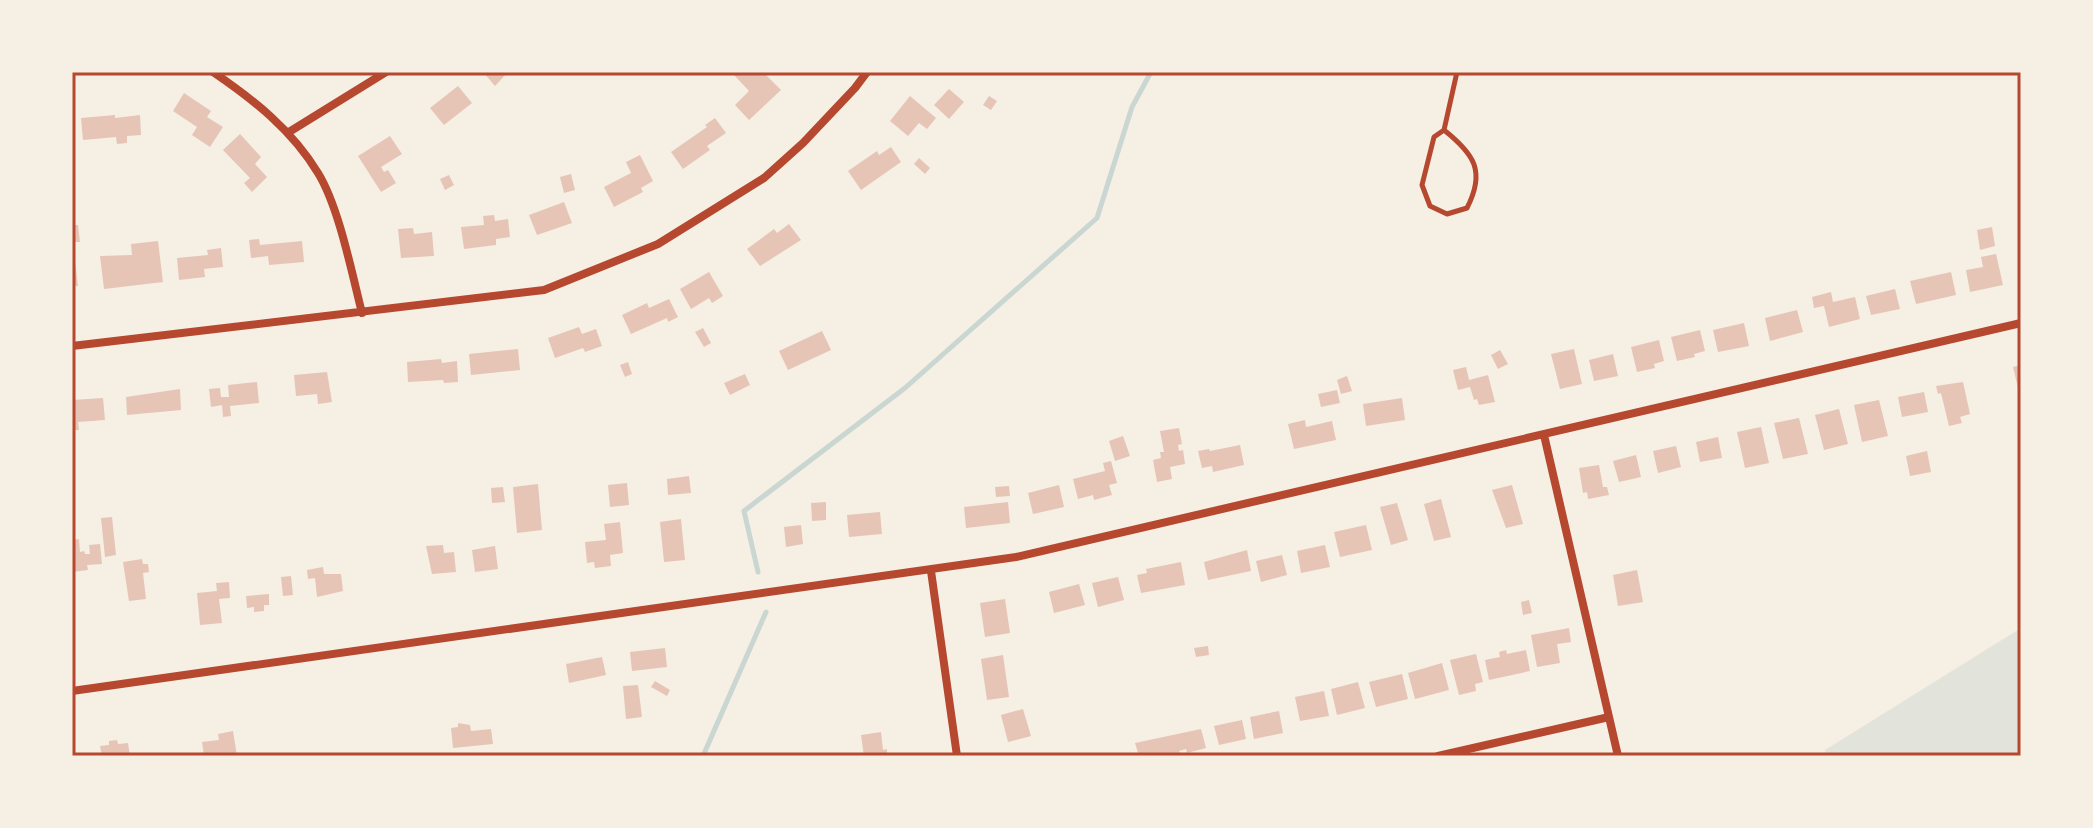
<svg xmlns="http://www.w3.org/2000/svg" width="2093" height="828" font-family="'Archivo Narrow',sans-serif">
  <rect width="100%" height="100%" fill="#f6efe4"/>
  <path fill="#e2e4dc" d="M2021 628V756H1826L1825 750Z"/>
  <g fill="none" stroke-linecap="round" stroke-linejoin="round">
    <path stroke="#c9d6d2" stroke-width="5" d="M758 572 744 511 905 388 1097 218 1132 107 1151 72
      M703 756 766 612"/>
  </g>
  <path fill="#e6c5b7" d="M483 72H508L495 86Z
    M737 72H763L781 90 749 120 735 105 749 91 734 75Z
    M458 86 472 103 444 125 430 108Z
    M949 89 964 102 949 119 934 105Z
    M184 93 211 111 207 117 223 127 210 147 192 135 197 127 173 111Z
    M910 96 936 118 927 129 919 123 908 136 890 121Z
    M989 96 997 101 991 110 983 105Z
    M115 115V118L140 115 141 135 127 136V143L117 144 116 137 83 140 81 118Z
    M715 118 726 133 707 146 710 150 683 169 671 152 707 127 705 125Z
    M240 134 261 157 255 164 267 177 252 192 244 183 250 178 223 150Z
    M390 136 402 154 381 167 384 172 388 170 396 183 381 192 358 156Z
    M891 147 901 162 861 190 848 171 877 151 879 155Z
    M640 155 653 181 641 188 643 192 614 207 604 187 631 173 626 162Z
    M919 158 930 168 925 174 914 164Z
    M571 174 575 190 564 193 560 177Z
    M449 175 454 185 445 190 440 179Z
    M564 202 572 223 537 235 529 215Z
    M494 215 495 221 508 219 510 237 496 239V245L464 249 461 227 484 225 483 216Z
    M789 224 801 240 760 266 747 249 774 229 777 233Z
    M72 225H78L80 242H72Z
    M1992 227 1995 246 1980 250 1977 230Z
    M413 228 414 234 432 232 434 256 401 258 398 229Z
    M259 239 260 245 302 241 304 262 269 265 268 256 251 258 249 240Z
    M158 241 163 282 104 289 100 256 132 255 131 244Z
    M221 248 223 267 204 269 205 277 179 280 177 258 208 255 207 250Z
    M74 253 78 286H72V254Z
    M1996 254 2003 285 1970 292 1966 270 1983 267 1981 257Z
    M709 272 723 296 712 303 709 298 691 309 680 289Z
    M1951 272 1956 295 1916 304 1910 281Z
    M1895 289 1900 309 1871 315 1866 296Z
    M1831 292 1833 302 1855 297 1860 319 1829 327 1824 306 1814 308 1812 297Z
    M669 299 678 317 668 322 667 318 631 334 622 315 647 303 649 308Z
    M1797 310 1803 332 1770 341 1765 318Z
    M1744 323 1749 346 1718 352 1713 330Z
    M579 327 582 334 596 329 602 346 585 352 583 348 555 358 548 338Z
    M703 328 711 343 704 347 695 332Z
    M1700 330 1705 351 1694 354 1695 357 1677 361 1671 337Z
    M822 331 831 350 788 370 779 351Z
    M1659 340 1664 361 1654 364 1655 368 1637 372 1631 347Z
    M518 349 520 370 471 375 469 354Z
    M1574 349 1582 384 1560 389 1551 354Z
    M1500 350 1508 364 1498 369 1491 355Z
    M1613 354 1618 376 1594 381 1589 360Z
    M441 359 442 363 457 361 458 382 444 383 443 380 408 382 407 362Z
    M628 362 632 374 625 377 620 365Z
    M2021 365V387L2018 388 2013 367Z
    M1466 367 1469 380 1488 375 1495 402 1479 405 1477 399 1474 400 1470 387 1458 390 1453 370Z
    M327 372 332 402 318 404 317 394 296 396 294 375Z
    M745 374 750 385 730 395 724 383Z
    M1347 376 1352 391 1341 394 1337 380Z
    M257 382 259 403 230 406 231 416 223 417 222 405 211 407 209 389 220 388 221 397H229L228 385Z
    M1963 382 1970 414 1960 417 1962 423 1949 426 1941 393 1938 394 1936 386Z
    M180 389 181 410 127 415 126 397Z
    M1337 390 1340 403 1321 407 1318 394Z
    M1924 392 1928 412 1902 417 1898 397Z
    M103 398 105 420 78 422 79 430H72V400Z
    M1402 398 1405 420 1366 426 1363 404Z
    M1879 400 1888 436 1862 442 1854 405Z
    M1839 409 1848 444 1824 450 1815 415Z
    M1799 418 1808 454 1783 459 1774 423Z
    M1305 420 1306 427 1332 421 1336 440 1294 449 1288 424Z
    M1761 427 1769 463 1745 468 1737 432Z
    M1179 428 1182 444 1178 445 1179 451 1183 450 1185 464 1170 467 1172 479 1157 482 1153 460 1161 458 1160 452H1164L1160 431Z
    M1123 436 1130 456 1115 461 1109 441Z
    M1718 437 1722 458 1700 462 1696 442Z
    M1240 445 1244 465 1213 472 1212 466 1202 468 1198 451 1209 449 1210 451Z
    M1676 446 1681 467 1658 473 1653 451Z
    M1927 451 1931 472 1910 476 1906 456Z
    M1636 455 1641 477 1619 482 1613 461Z
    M1111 461 1117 483 1109 485 1112 495 1094 500 1093 495 1078 499 1073 479 1105 471 1103 463Z
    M1599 465 1603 487H1607L1609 495 1588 499 1587 492 1583 493 1579 468Z
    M689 476 691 493 668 495 667 479Z
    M627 483 629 505 610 507 608 485Z
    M538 484 542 530 517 533 513 487Z
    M1059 485 1064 507 1033 514 1028 493Z
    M1512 485 1523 524 1506 528 1492 490Z
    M1009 486 1010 496 996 497 995 487Z
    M503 487 505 502 492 503 491 488Z
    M1441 499 1451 537 1434 541 1424 504Z
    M826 502V520L812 521 811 503Z
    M1008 502 1010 523 966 528 964 507Z
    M1397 503 1408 540 1391 545 1380 507Z
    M880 512 882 534 849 537 847 515Z
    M112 517 116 555 105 557 101 518Z
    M681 519 685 560 664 562 660 522Z
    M620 522 623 553 610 555 611 566 595 568 594 562 587 563 585 542 606 540 604 524Z
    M801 525 803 544 786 547 784 527Z
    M1366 525 1372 550 1340 557 1334 532Z
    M79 539 80 552 84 551 85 554H90L89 545 100 544 102 564 87 565 88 570 72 572V540Z
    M443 545 444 553 454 552 456 572 432 574 426 546Z
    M1325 545 1330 567 1301 573 1297 551Z
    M495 546 498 569 475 572 472 550Z
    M1247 550 1251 571 1208 580 1204 562Z
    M1282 555 1287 575 1261 582 1256 561Z
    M142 559 143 564H148L149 572 143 573 146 599 129 601 123 562Z
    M1181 562 1185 585 1141 593 1137 575 1147 573 1146 569Z
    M323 567 324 574H341L343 591 317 597 315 578 308 579 307 570Z
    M1637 570 1643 602 1618 606 1613 575Z
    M291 576 293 595 283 596 281 577Z
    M1118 577 1124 600 1098 607 1092 583Z
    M229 582 230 598 219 599 222 623 200 625 197 593 217 591 216 583Z
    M1079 584 1085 605 1054 613 1049 592Z
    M269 594V605H264V611L254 612V607L247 608 246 596Z
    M1005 599 1010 633 985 637 980 603Z
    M1529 600 1532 613 1523 615 1521 602Z
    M1569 628 1571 642 1557 644 1560 663 1537 667 1531 635Z
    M1208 646 1209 655 1196 657 1194 648Z
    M665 648 667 667 632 671 630 652Z
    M1506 650 1507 654 1526 650 1530 671 1489 680 1485 660 1500 657 1499 652Z
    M1476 654 1483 682 1475 684 1476 691 1459 695 1450 660Z
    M1003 655 1009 697 987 700 981 659Z
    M602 657 606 675 569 683 566 664Z
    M1442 663 1449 690 1415 699 1408 673Z
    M1402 674 1408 699 1376 707 1369 682Z
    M655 681 670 690 667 696 651 687Z
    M1358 682 1365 708 1337 715 1331 689Z
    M638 685 642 717 626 719 623 686Z
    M1324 691 1329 716 1300 721 1295 697Z
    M1023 709 1031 736 1008 742 1001 715Z
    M1279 711 1283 733 1254 739 1250 717Z
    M1242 720 1246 739 1219 745 1214 726Z
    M458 723 470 725 471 731 491 729 493 744 453 748 451 728 458 727Z
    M1201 729 1206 748 1187 753 1186 749 1179 751 1181 756H1139L1135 743Z
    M233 731 237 756H204L202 742 219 740 218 734Z
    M881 732 883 750 887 749V756H864L861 735Z
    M117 740 118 744 128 743 130 756H102L100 746 109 745V741Z"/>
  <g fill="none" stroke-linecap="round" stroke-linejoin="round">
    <path stroke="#b5482f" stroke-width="5" d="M1444 130C1474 154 1486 171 1467 208L1447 214 1430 206 1422 185 1434 137 1444 130 1457 72"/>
    <path stroke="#b5482f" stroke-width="8" d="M213 72C254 100 292 130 318 173 339 207 352 274 362 313
      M289 132 386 72
      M72 346 544 290 658 244 764 178 803 143 855 88 867 72
      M1544 435 1618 756
      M931 571 957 756
      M72 691 1016 557 2021 323
      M1438 756 1609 717"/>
  </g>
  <rect width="2093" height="828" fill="none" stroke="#f6efe4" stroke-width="148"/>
  <rect x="74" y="74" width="1945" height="680" fill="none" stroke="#b5482f" stroke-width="3"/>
</svg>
